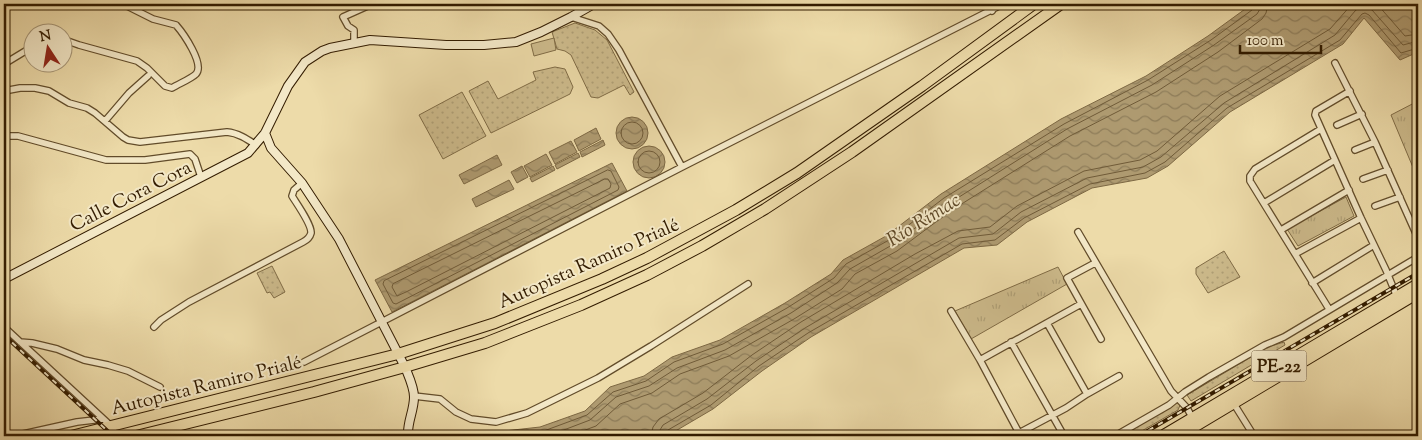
<svg xmlns="http://www.w3.org/2000/svg" width="1422" height="440" font-family="'Sorts Mill Goudy',serif">
  <defs>
    <pattern id="grass-dots" width="8" height="8" patternUnits="userSpaceOnUse" patternTransform="scale(1.25)"><rect width="8" height="8" fill="#cdbb8c"/><path d="M2 2h.1M6 6h.1" fill="none" stroke="#b0a077" stroke-width="1.8" stroke-linecap="round"/></pattern>
    <pattern id="park-tufts" width="24" height="20" patternUnits="userSpaceOnUse" patternTransform="scale(1.25)"><rect width="24" height="20" fill="#cdbb8c"/><path d="M3 7l-1-3M5 7V3M7 7l1-3M15 17l-1-3M17 17v-4M19 17l1-3" fill="none" stroke="#b0a077"/></pattern>
    <pattern id="water-waves" width="16" height="10" patternUnits="userSpaceOnUse" patternTransform="scale(1.25)"><rect width="16" height="10" fill="#ae9a70"/><path d="M0 5q4-4 8 0t8 0" fill="none" stroke="#8e7d5a"/></pattern>
  </defs>
  <rect width="100%" height="100%" fill="#eddba9"/>
  <filter id="stains"><feTurbulence type="fractalNoise" baseFrequency=".004" numOctaves="4"/><feColorMatrix values="0 0 0 0 .2 0 0 0 0 .09 0 0 0 0 .02 0 0 0 .5 -.17"/></filter>
  <radialGradient id="worn" r=".72"><stop offset=".6" stop-color="#630" stop-opacity="0"/><stop offset="1" stop-color="#630" stop-opacity=".3"/></radialGradient>
  <path fill="url(#grass-dots)" stroke="#806c46" d="M575 23 595 30 607 40 634 92 630 95 624 85 598 98 591 97 571 55 565 51 557 49 552 32Z
    M555 67 565 69 573 87 570 94 491 133 469 91 488 81 498 99 536 80 533 72Z
    M462 92 486 136 443 159 419 115Z
    M1224 251 1240 277 1208 293 1196 274V268Z
    M272 266 285 292 274 298 270 292 267 293 257 273Z
    M1284 342 1285 345 1191 401 1187 395 1268 347Z
    M1178 401 1181 403 1178 410 1133 436H1119Z"/>
  <path fill="url(#park-tufts)" stroke="#806c46" d="M1418 101V176L1417 177 1391 115Z
    M1346 197 1354 216 1298 246 1287 229Z
    M1058 267 1067 284 971 339 955 311Z"/>
  <path fill="#cdbb8c" stroke="#806c46" d="M554 38 556 50 534 56 531 44Z"/>
  <path fill="url(#water-waves)" stroke="#7d6843" d="M1252 4H1418V52L1400 60 1364 18 1343 44 1230 112 1168 166 1147 178 1092 188 1027 222 997 245 964 248 811 337 762 371 713 409 667 436H460L540 427 585 411 610 387 644 376 672 357 720 340 785 303 831 274 843 260 886 236 941 194 1061 119 1146 76 1208 36Z
    M616 133a16 16 0 1 1 32 0a16 16 0 1 1-32 0Z
    M596 128 601 139 579 151 574 140Z
    M603 140 605 145 582 157 580 152Z
    M571 141 577 152 555 164 549 152Z
    M633 162a16 16 0 1 1 32 0a16 16 0 1 1-32 0Z
    M578 153 580 157 557 169 555 165Z
    M546 154 552 165 530 177 524 166Z
    M497 155 502 165 464 184 459 175Z
    M612 163 627 191 392 312 375 280Z
    M522 166 528 177 517 183 511 172Z
    M553 166 555 170 532 182 530 178Z
    M509 180 514 189 476 207 472 199Z"/>
  <g fill="none" stroke-linecap="round" stroke-linejoin="round">
    <path stroke="#705b38" stroke-width="1" d="M1377 4 1405 36 1418 34
      M621 133a11 11 0 1 1 22 0a11 11 0 1 1-22 0Z
      M638 162a11 11 0 1 1 22 0a11 11 0 1 1-22 0Z
      M608 170 611 171 619 187 618 190 396 304 393 303 383 284 384 281Z
      M605 179H608L611 184 610 188 406 292 397 296 392 287 393 284Z
      M504 436 541 432 587 415 613 392 646 381 674 362 723 344 787 308 834 278 846 264 889 240 944 198 1064 124 1148 80 1211 40 1252 10 1254 4
      M548 436 590 420 616 397 649 386 677 368 725 350 791 313 837 283 850 269 892 245 948 204 1067 129 1152 85 1214 45 1257 14 1260 9V4
      M569 436 596 426 620 404 652 393 680 374 729 356 794 319 842 289 855 274 897 251 952 210 1070 136 1156 92 1218 52 1262 19 1266 13 1268 4
      M651 436 653 427 659 419 703 393 752 355 801 322 915 254 958 231 990 227 1017 206 1084 171 1140 160 1157 151 1220 96 1330 29 1352 4
      M659 436 660 430 663 425 707 399 756 361 805 328 959 238 993 234 1021 212 1087 178 1143 167 1161 157 1224 103 1335 35 1355 11C1360 6 1366 6 1372 10L1403 45 1418 41
      M665 436 666 433 668 430 711 405 759 366 808 333 962 244 995 240 1024 218 1090 184 1145 173 1165 162 1227 108 1340 40 1362 14 1365 13 1369 15 1401 53 1418 48"/>
    <g stroke="#624c2a" stroke-width="8">
      <path id="street" d="M987 4 992 11
        M571 17 599 26 608 34 619 50 682 167
        M62 39 79 45 137 61 147 68 165 86 172 88C178 84 191 79 196 74 205 64 183 33 176 25L153 19 123 4
        M354 43V30L348 26 343 17 372 4
        M1335 63 1375 142 1418 238
        M4 64 32 47
        M4 91 20 88H35L49 91 69 103 87 108 95 113 123 137 128 140 140 142 227 132C238 133 247 139 256 145
        M1350 91 1316 111 1315 115 1361 218 1386 270 1397 297
        M105 121 129 93 148 76
        M1337 125 1362 114
        M1321 129 1255 169 1250 176V181L1329 309
        M4 136H18L106 160H145L190 154 195 159 201 177
        M1355 150 1375 142
        M1363 179 1388 170
        M1264 203 1335 160
        M1375 206 1400 197
        M1281 230 1349 190
        M1078 232 1171 391 1187 408 1193 419
        M1295 254 1361 218
        M1095 263 1067 278 1101 339
        M1312 283 1374 245
        M951 311 980 360 1019 433 1066 408 1087 394 1119 376
        M1047 323 1087 394
        M4 327 111 426 116 436
        M154 327 161 320 189 302 303 242C307 240 310 237 311 233 312 225 297 204 292 196L294 190 302 183
        M20 342 32 343 57 349 84 360 108 365 128 371 160 387
        M1011 342 1064 436
        M980 360 1081 304
        M304 362 682 167 1003 4
        M414 396 440 399 456 412 471 419 496 422 527 413 598 378 651 346 748 284
        M1234 404 1254 436
        M14 436 77 422 103 419
        M1115 436 1169 405 1185 392 1209 377 1265 345 1284 337 1418 257"/>
    </g>
    <g stroke="#331c00" stroke-width="10">
      <path id="secondary" d="M265 133 271 148 302 183 339 239 405 367C409 377 414 387 414 397 414 411 407 422 408 436
        M4 279 248 153 265 133 288 86 305 62 322 51 330 48 370 40 446 45H484L516 42 541 32 571 17 594 4"/>
    </g>
    <g stroke="#331c00" stroke-width="12">
      <path id="highway" d="M71 436 398 354 495 323 602 279 647 258 736 210 797 173 922 86 1034 4
        M136 436 314 392 405 367 485 343 581 305 647 275 702 246 765 209 852 152 1061 4
        M1162 436 1418 284
        M1179 436 1418 293"/>
    </g>
    <use href="#street" stroke="#f3e8c7" stroke-width="5.5"/>
    <use href="#secondary" stroke="#f3e8c7" stroke-width="8"/>
    <use href="#highway" stroke="#eddba9" stroke-width="10"/>
    <g stroke="#331c00" stroke-width="4">
      <path id="rail" d="M4 335 113 436
        M1139 436 1418 273"/>
    </g>
    <use href="#rail" stroke="#f3e8c7" stroke-width="2" stroke-dasharray="5.5" stroke-linecap="butt"/>
  </g>
  <g text-anchor="middle" stroke-width="4" stroke-linejoin="round" paint-order="stroke">
    <rect fill="#f3e8c7" stroke="#6d593c" stroke-width="1" x="1251.5" y="350.5" width="55" height="31" rx="4"/>
    <g font-size="18" font-weight="bold" fill="#331c00">
      <text x="1279" y="372">PE-22</text>
    </g>
    <g font-size="19" fill="#331c00" stroke="#f3e8c7">
      <text transform="translate(130 195) rotate(-27)" y="7">Calle Cora Cora</text>
      <text transform="translate(588 262) rotate(-24)" y="7">Autopista Ramiro Prialé</text>
      <text transform="translate(206 384) rotate(-14)" y="7">Autopista Ramiro Prialé</text>
    </g>
    <g font-size="20" font-style="italic" fill="#5e4827" stroke="#f3e8c7">
      <text transform="translate(923 219) rotate(-32)" y="7">Río Rímac</text>
    </g>
  </g>
  <rect width="1422" height="440" fill="none" stroke="#eddba9" stroke-width="20"/>
  <rect x="5" y="5" width="1412" height="430" fill="none" stroke="#331c00" stroke-width="2.5"/>
  <rect x="10" y="10" width="1402" height="420" fill="none" stroke="#331c00"/>
  <g transform="translate(48 48) rotate(348)"><circle r="24" fill="#f3e8c7" stroke="#a69677"/>
  <path d="M0-4L9 19L0 12L-9 19Z" fill="#8f2418"/>
  <text y="-8" font-size="14" font-weight="bold" text-anchor="middle" fill="#331c00">N</text>
  </g>
  <path d="M1240 45v8h81v-8" fill="none" stroke="#331c00" stroke-width="2.5"/>
  <text x="1247" y="45" font-size="15" fill="#331c00" stroke="#f3e8c7" stroke-width="4" paint-order="stroke">100 m</text>
  <rect width="100%" height="100%" filter="url(#stains)"/>
  <rect width="100%" height="100%" fill="url(#worn)"/>
</svg>
